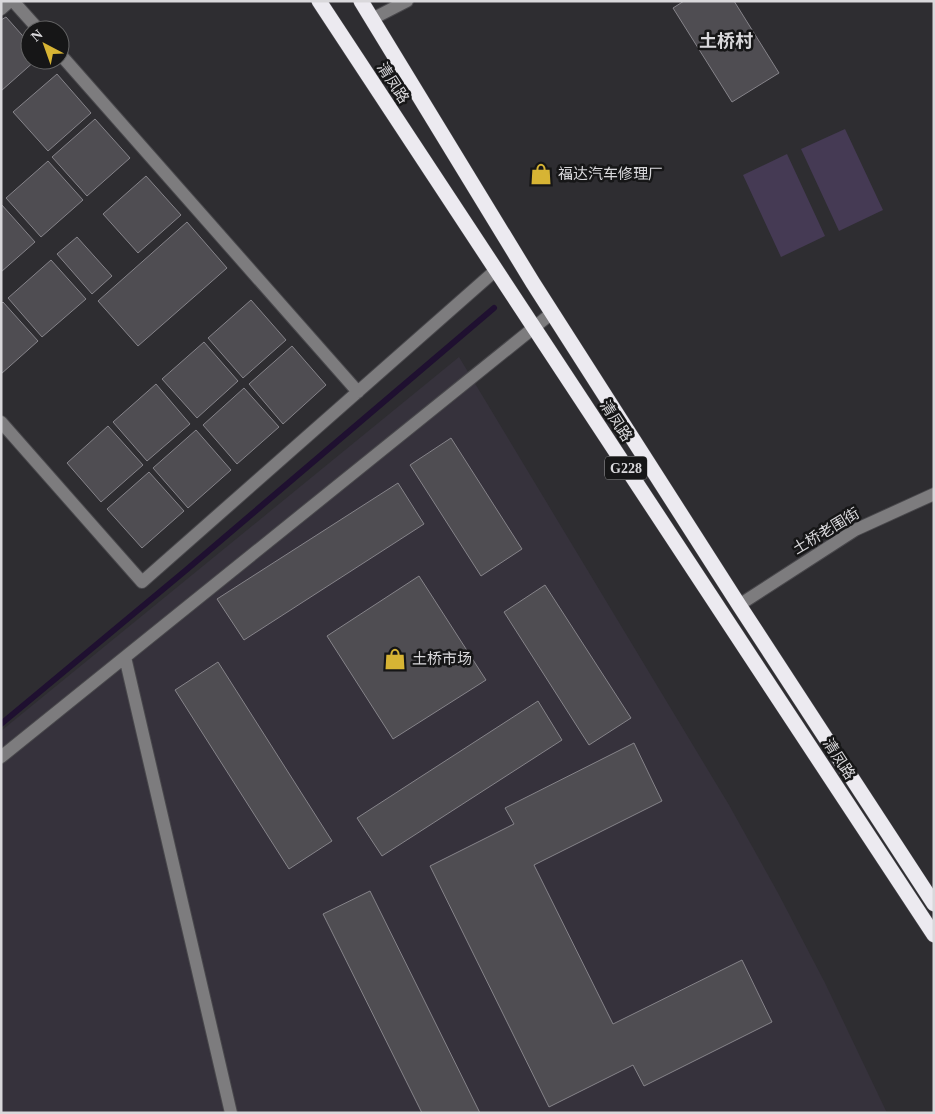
<svg xmlns="http://www.w3.org/2000/svg" width="935" height="1114" font-family="'Times New Roman','Noto Sans SC',serif">
  <rect width="100%" height="100%" fill="#2e2d31"/>
  <path fill="#36323c" d="M459 357 729 805 778 893 825 983 887 1113H1V731Z"/>
  <path fill="#453a54" d="M845 129 883 210 839 231 801 149Z
    M787 154 825 236 781 257 743 175Z"/>
  <g fill="none" stroke-linecap="round" stroke-linejoin="round">
    <path stroke="#1f1030" stroke-width="6" d="M1 724 185 571 494 308"/>
  </g>
  <path fill="#4f4d52" stroke="#86848a" d="M684 1H734L779 73 732 102 673 8Z
    M6 17 30 44V60H36L1 91V20Z
    M57 74 91 113 48 151 13 112Z
    M95 119 130 158 87 196 52 157Z
    M48 161 83 200 41 237 6 198Z
    M146 176 181 215 138 253 103 214Z
    M1 204 35 242 1 272Z
    M187 222 227 268 138 346 98 301Z
    M77 237 112 276 92 294 57 254Z
    M51 260 86 299 42 337 8 298Z
    M251 300 286 340 243 378 208 338Z
    M3 302 38 341 1 374V304Z
    M204 342 238 381 197 418 162 379Z
    M292 346 326 385 283 424 249 384Z
    M156 384 190 424 147 461 113 422Z
    M244 388 279 427 237 464 203 425Z
    M108 426 143 465 101 502 67 463Z
    M196 430 231 470 188 508 153 468Z
    M451 438 522 549 481 576 410 465Z
    M149 472 184 511 142 548 107 509Z
    M398 483 424 524 244 640 217 599Z
    M419 576 486 680 393 739 327 636Z
    M545 585 631 718 589 745 504 612Z
    M218 662 332 841 289 869 175 690Z
    M538 701 562 740 382 856 357 818Z
    M634 743 662 801 534 865 613 1024 742 960 772 1022 644 1086 633 1065 549 1107 430 866 514 824 505 808Z
    M370 891 480 1113H422L323 914Z"/>
  <g fill="none" stroke-linecap="round" stroke-linejoin="round">
    <g stroke="#49484c" stroke-width="14">
      <path id="minor" d="M13 1 39 30
        M1 9 10 1
        M372 19 407 1
        M60 54 358 392
        M1 422 142 582 496 270
        M739 605 855 530 934 494
        M125 657 231 1113
        M1 757 552 313"/>
    </g>
    <g stroke="#49484c" stroke-width="16">
      <path id="highway" d="M319 1 934 935
        M361 1 533 283 739 605 934 904"/>
    </g>
    <use href="#minor" stroke="#7d7c7e" stroke-width="12"/>
    <use href="#highway" stroke="#eceaf0" stroke-width="15"/>
  </g>
  <defs>
    <g id="shop-bare" transform="scale(1.725)"><path d="M-5-2.5h2.3a2.7 3.5 0 0 1 5.4 0H5L5.5 6h-11ZM-1.5-2.5h3a1.5 2.3 0 0 0-3 0Z" fill="#d7b434" stroke="#161617" stroke-width="2.5" paint-order="stroke"/></g>
  </defs>
  <g fill-rule="evenodd">
    <use href="#shop-bare" x="541" y="174"/>
    <use href="#shop-bare" x="395" y="659"/>
  </g>
  <g text-anchor="middle" stroke-width="5" stroke-linejoin="round" paint-order="stroke">
    <rect fill="#161617" stroke="#9e9ea0" stroke-width="1" x="605" y="456.5" width="42" height="23" rx="4"/>
    <g font-size="14" font-weight="bold" fill="#d9d8db">
      <text x="626" y="473">G228</text>
    </g>
    <g font-size="15" fill="#d9d8db" stroke="#161617">
      <text transform="translate(393 83) rotate(57)" y="5">清凤路</text>
      <text transform="translate(616 421) rotate(57)" y="5">清凤路</text>
      <text transform="translate(826 531) rotate(-31)" y="5">土桥老围街</text>
      <text transform="translate(839 759) rotate(57)" y="5">清凤路</text>
    </g>
    <g font-size="15" fill="#d9d8db" stroke="#161617" text-anchor="start">
      <text x="558" y="179">福达汽车修理厂</text>
      <text x="412" y="664">土桥市场</text>
    </g>
    <g font-size="18" font-weight="bold" fill="#d9d8db" stroke="#161617">
      <text x="726" y="47">土桥村</text>
    </g>
  </g>
  <rect width="935" height="1114" fill="none" stroke="#d9d8db" stroke-width="5"/>
  <g transform="translate(45 45) rotate(319)"><circle r="24" fill="#161617" stroke="#646465"/>
  <path d="M0-4L9 19L0 12L-9 19Z" fill="#d7b434"/>
  <text y="-8" font-size="14" font-weight="bold" text-anchor="middle" fill="#d9d8db">N</text>
  </g>
</svg>
